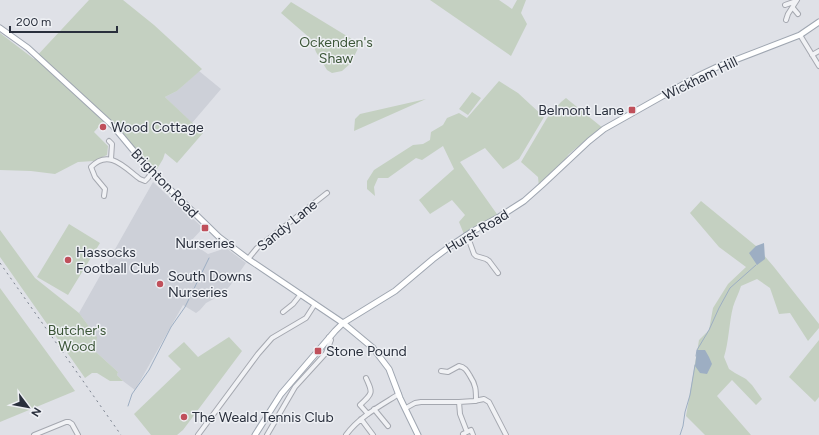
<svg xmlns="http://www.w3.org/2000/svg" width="819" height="435" font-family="Figtree,sans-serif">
  <rect width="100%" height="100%" fill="#dfe1e7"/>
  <path fill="#cdd0d8" d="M199 71 221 89 192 123 165 97 177 91Z
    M153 182 203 228 190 242 208 254 226 248 246 263 229 287 221 295 206 303 200 310 196 313 183 305 135 390 123 381 117 375 118 372 96 352 97 337 79 313Z"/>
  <path fill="#c4d0c1" d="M89 0H123L154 25 202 69 177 91 165 97 203 133 177 163 165 153 163 159 154 174 120 135 119 137 110 127 104 121 94 132 108 146 107 155 94 161 78 162 55 174 31 171 0 170V33L34 59Z
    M430 0H499L512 9 517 0H526L521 13 527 24 511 56Z
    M291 2 360 44 351 63 342 71 332 73 327 70 316 52 311 39 281 13Z
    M499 81 518 93 544 117 519 159 503 169 485 148 460 162 499 217 466 239 459 222 465 215 452 200 430 214 419 200 454 169 443 146 422 160 416 158 388 178H378L374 187 375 196 367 189V181L374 170 413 145 423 144 430 140 431 132 443 125 447 118 459 113 467 118Z
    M472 92 481 98 468 115 459 109Z
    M566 98 604 129 589 141 587 139 569 154 557 170 539 187 538 177 521 162 547 118 561 102Z
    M426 99 354 131 355 119 360 114Z
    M701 201 756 246 774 267 819 324V328L808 341 790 313 779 314 770 288 757 279 741 286C739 293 735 300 733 307 729 323 729 341 724 357L729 369 735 373 746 379 752 385 762 399 756 405 732 380 717 396 751 435H705L686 416 699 340 709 330 713 308 728 284 746 267 719 247 690 213Z
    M69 224 100 243 68 295 37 277Z
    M0 230 35 278 79 313 97 337 96 352 118 372 117 375 123 381H110L97 373H92L85 378 0 257Z
    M0 288 75 391 0 422Z
    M229 337 242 351 183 430 177 435H151L134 414 181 369 168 356 184 342 198 357Z
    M819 340V397L815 402 789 377Z"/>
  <path fill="#9daec3" d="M764 243 765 259 757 265 749 253 756 246Z
    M697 350H705L709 357 712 364 707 374 700 373 695 366Z"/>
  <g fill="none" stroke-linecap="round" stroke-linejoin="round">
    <path stroke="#9daec3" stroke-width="1" d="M696 356 697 350 709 330 719 308 730 288 756 265
      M128 406 132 394 149 370 171 327 185 307 209 258
      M680 435 683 426 685 412 690 395 695 365"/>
    <g stroke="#a5a8b0" stroke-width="6">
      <path id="minor" d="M785 5 796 1
        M793 6V8L798 14
        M786 20 788 14 797 0
        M800 35 819 66
        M812 55 819 51
        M109 141 112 144 111 159
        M104 196 105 189 95 177 91 167C109 148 125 168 140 179L145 181 148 178 152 172
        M466 235 470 243 474 254 476 256 486 259 489 261 498 273
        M248 259 257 248 327 193
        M283 312 293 304 301 294
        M441 371 448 372 459 366C465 367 467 371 470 376 476 385 476 390 476 401
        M366 378C373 393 373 393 360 405L368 414
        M459 402 460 414 467 432
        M406 408 415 403 421 402H459L474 401 484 399 489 402 506 435
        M374 409 388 426
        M361 419 373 435
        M34 435 66 422H69L72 424 78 435
        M198 435 258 354 272 338 306 318 315 304
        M267 435 295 387 326 353 331 340 329 337
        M346 435C359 417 380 406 399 394
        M464 435 463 434 471 430 473 435"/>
    </g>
    <g stroke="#9fa6b1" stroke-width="7">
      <path id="major" d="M0 28 28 48 113 126 148 168 219 237 248 259 343 323 373 348 389 369 400 398 418 435
        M255 435 281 394 335 331 343 323 395 291 433 259 449 247 473 231 499 217 524 201 542 185 589 141 604 129 698 76 717 67 800 35 819 22"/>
    </g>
    <use href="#minor" stroke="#f1f2f5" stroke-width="4"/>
    <use href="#major" stroke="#fff" stroke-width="5"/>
    <path stroke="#7a818e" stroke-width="1" stroke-dasharray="2 4" stroke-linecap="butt" d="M0 263 121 435"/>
  </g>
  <g fill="#c0505b" stroke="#eef0f4" stroke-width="1.5">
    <rect x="628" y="106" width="8" height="8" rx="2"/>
    <circle cx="103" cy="127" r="4"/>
    <rect x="201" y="224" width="8" height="8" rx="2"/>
    <circle cx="68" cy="260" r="4"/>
    <circle cx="160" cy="284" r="4"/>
    <rect x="314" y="347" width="8" height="8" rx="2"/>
    <circle cx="184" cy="417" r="4"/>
  </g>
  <g text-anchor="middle" stroke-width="3" stroke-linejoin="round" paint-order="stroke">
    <g font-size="14" fill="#3c5638" stroke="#eef0f4">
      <text x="336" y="47">Ockenden's<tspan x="336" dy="16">Shaw</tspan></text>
      <text x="77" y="335">Butcher's<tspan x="77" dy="16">Wood</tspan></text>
    </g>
    <g font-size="14" fill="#292f3c" stroke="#eef0f4">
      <text transform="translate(700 78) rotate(-26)" y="5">Wickham Hill</text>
      <text transform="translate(165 183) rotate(46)" y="5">Brighton Road</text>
      <text transform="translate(287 225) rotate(-39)" y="5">Sandy Lane</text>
      <text transform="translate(477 231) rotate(-31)" y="5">Hurst Road</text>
    </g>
    <g font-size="14" fill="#292f3c" stroke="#eef0f4" text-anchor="start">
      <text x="624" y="115" text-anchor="end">Belmont Lane</text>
      <text x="111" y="132">Wood Cottage</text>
      <text x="205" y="248" text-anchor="middle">Nurseries</text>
      <text x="76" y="257">Hassocks<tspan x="76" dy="16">Football Club</tspan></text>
      <text x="168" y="281">South Downs<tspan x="168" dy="16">Nurseries</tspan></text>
      <text x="326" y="356">Stone Pound</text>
      <text x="192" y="422">The Weald Tennis Club</text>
    </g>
  </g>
  <g transform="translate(28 407) rotate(122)" stroke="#eef0f4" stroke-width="3" paint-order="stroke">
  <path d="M0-3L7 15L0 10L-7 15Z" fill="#292f3c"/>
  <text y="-6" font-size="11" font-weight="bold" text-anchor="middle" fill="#292f3c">N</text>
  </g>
  <path d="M10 26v6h107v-6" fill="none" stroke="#292f3c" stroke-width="2"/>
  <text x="16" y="26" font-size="12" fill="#292f3c" stroke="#eef0f4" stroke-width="3" paint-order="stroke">200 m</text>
</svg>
